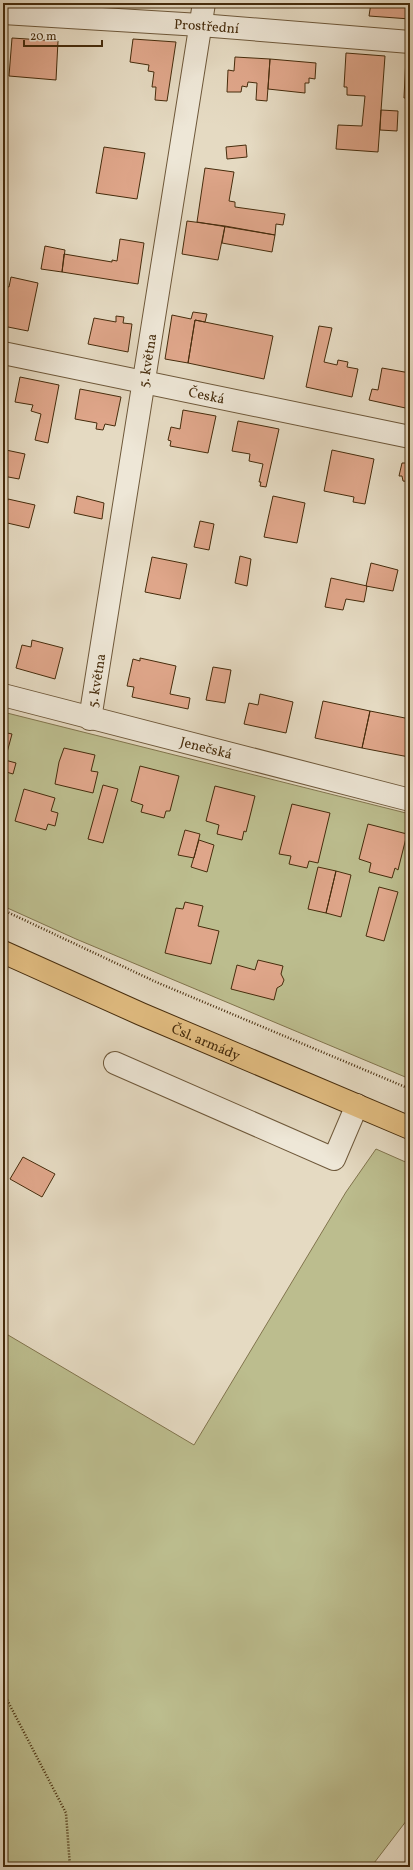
<svg xmlns="http://www.w3.org/2000/svg" width="413" height="1870" font-family="Vollkorn,serif">
  <rect width="100%" height="100%" fill="#e5dac2"/>
  <filter id="stains"><feTurbulence type="fractalNoise" baseFrequency=".005" numOctaves="4"/><feColorMatrix values="0 0 0 0 .2 0 0 0 0 .09 0 0 0 0 .02 0 0 0 .5 -.17"/></filter>
  <radialGradient id="worn" r=".72"><stop offset=".6" stop-color="#630" stop-opacity="0"/><stop offset="1" stop-color="#630" stop-opacity=".3"/></radialGradient>
  <path fill="#bcbd8e" stroke="#81744d" d="M3 712 410 814V1079L76 939 3 906Z
    M376 1149 410 1164V1816L371 1867H3V1332L194 1445 346 1192Z"/>
  <path fill="#dfa68a" stroke="#462c0c" d="M371 3H410V19L369 16Z
    M12 38 58 41 56 80 9 76Z
    M133 39 176 42 167 101 155 100 156 87H152L154 72 148 71 149 65 130 62Z
    M346 53 385 56 378 152 336 149 338 125 362 126 365 96 347 95V87H344Z
    M235 57 270 59 267 101 256 100 257 83 248 82 247 87 242 86 241 92H227L228 70 234 71Z
    M406 57 410 58V98H404Z
    M270 59 316 63 315 79 309 78V83H305V93L268 89Z
    M381 110 398 111 397 131 380 130Z
    M246 145 247 157 227 159 226 147Z
    M104 147 145 153 137 199 96 193Z
    M205 168 234 172 229 201 235 202V207L285 214 283 225 276 224 275 235 197 222Z
    M187 221 225 226 218 260 182 254Z
    M225 226 275 235 272 252 222 243Z
    M120 239 144 243 138 284 62 272 64 254 112 262V260L117 261Z
    M45 246 65 250 62 272 41 269Z
    M11 277 38 283 28 331 3 326V286L9 287Z
    M193 312 207 314 205 322 195 320 188 363 165 359 172 315 191 319Z
    M116 316 124 317 123 323 132 324 128 352 88 344 94 318 116 322Z
    M195 320 273 336 264 379 188 363Z
    M319 326 332 328 324 362 337 365 338 360 348 362 347 367 358 369 352 397 306 387Z
    M382 368 410 373V409L369 400 372 389 378 390Z
    M20 377 59 385 48 443 35 440 41 414 31 411 33 405 15 402Z
    M80 389 121 397 115 426 105 424 103 430 96 429 97 423 75 419Z
    M183 410 216 416 208 453 170 446 171 441 168 440 171 427 180 429Z
    M238 421 279 429 266 487 260 486 261 482H259L263 464 249 461 250 454 232 451Z
    M6 450 25 454 19 479 3 476Z
    M332 450 374 459 365 504 353 502 354 497 324 491Z
    M409 456H410V482L403 481 402 476H399L402 463H407Z
    M77 496 104 503 102 519 74 513Z
    M273 496 305 503 297 543 264 537Z
    M8 499 35 505 29 528 3 522Z
    M200 521 214 524 209 550 194 547Z
    M240 556 251 559 247 586 235 583Z
    M152 557 187 564 180 599 145 592Z
    M371 563 398 570 393 591 366 586Z
    M331 578 367 586 364 602 346 599 343 610 325 607Z
    M32 640 63 648 55 679 16 668 22 645 31 647Z
    M140 658 176 666 170 694 190 698 188 709 132 697 134 687 127 686 133 659 140 661Z
    M213 667 231 670 225 703 206 700Z
    M260 694 293 702 286 733 244 724 249 703 258 705Z
    M323 701 370 711 362 748 315 738Z
    M370 711 410 719 409 757 362 748Z
    M3 732 12 734 5 760 16 763 13 774 3 771Z
    M64 748 95 755 91 771 98 772 93 793 55 784 59 762Z
    M140 766 179 776 170 811H166L164 818 141 812 143 805 131 801Z
    M103 785 118 789 103 843 88 839Z
    M215 786 255 796 246 832 244 831 242 840 217 834 219 825 206 821Z
    M24 789 55 798 51 811 58 813 55 826 48 824 46 830 15 821Z
    M292 804 330 813 318 863 309 861 307 868 289 864 291 856 279 854Z
    M368 824 407 834 398 870 395 868 392 878 369 872 371 863 359 859Z
    M185 830 200 834 194 858 178 855Z
    M199 840 214 845 207 872 191 867Z
    M318 867 336 871 326 913 308 909Z
    M336 871 351 875 341 917 326 913Z
    M379 887 398 892 384 941 366 936Z
    M185 902 203 906 198 926 219 931 211 964 165 953 176 908 183 909Z
    M258 960 283 966 281 974 284 980 282 985 277 988 274 1000 231 989 237 965 255 970Z
    M23 1157 55 1174 42 1197 10 1179Z"/>
  <g fill="none" stroke-linecap="round" stroke-linejoin="round">
    <g stroke="#6e583a" stroke-width="24">
      <g id="minor">
        <path id="s1" d="M3 13 200 25 410 42"/>
        <path id="s2" d="M3 353 410 437"/>
        <path id="s3" d="M3 695 410 800"/>
        <path id="s4" d="M90 719 204 3"/>
        <path d="M115 1063 334 1159 357 1105"/>
      </g>
    </g>
    <g stroke="#462c0c" stroke-width="24">
      <g id="major">
        <path id="s5" d="M3 952 141 1014 410 1128"/>
      </g>
    </g>
    <path stroke="#462c0c" stroke-width="2.5" stroke-dasharray="1 2" stroke-linecap="butt" d="M3 910 156 982 410 1089
      M3 1692 66 1813 70 1867"/>
    <use href="#minor" stroke="#eee7d7" stroke-width="22"/>
    <use href="#major" stroke="#e2bd81" stroke-width="22"/>
  </g>
  <g text-anchor="middle" stroke-width="3" stroke-linejoin="round" paint-order="stroke">
    <g font-size="14" fill="#462c0c" stroke="#eee7d7">
      <text dy="5" stroke="none"><textPath href="#s1" startOffset="204">Prostřední</textPath></text>
      <text dy="5" stroke="none"><textPath href="#s4" startOffset="363">5. května</textPath></text>
      <text dy="5" stroke="none"><textPath href="#s2" startOffset="208">Česká</textPath></text>
      <text dy="5" stroke="none"><textPath href="#s4" startOffset="39">5. května</textPath></text>
      <text dy="5" stroke="none"><textPath href="#s3" startOffset="210">Jenečská</textPath></text>
      <text dy="5" stroke="none"><textPath href="#s5" startOffset="222">Čsl. armády</textPath></text>
    </g>
  </g>
  <rect width="413" height="1870" fill="none" stroke="#e5dac2" stroke-width="16"/>
  <rect x="4" y="4" width="405" height="1862" fill="none" stroke="#462c0c" stroke-width="2"/>
  <rect x="8" y="8" width="397" height="1854" fill="none" stroke="#462c0c"/>
  <path d="M24 40v6h78v-6" fill="none" stroke="#462c0c" stroke-width="2"/>
  <text x="30" y="40" font-size="12" fill="#462c0c" stroke="#eee7d7" stroke-width="3" paint-order="stroke">20 m</text>
  <rect width="100%" height="100%" filter="url(#stains)"/>
  <rect width="100%" height="100%" fill="url(#worn)"/>
</svg>
